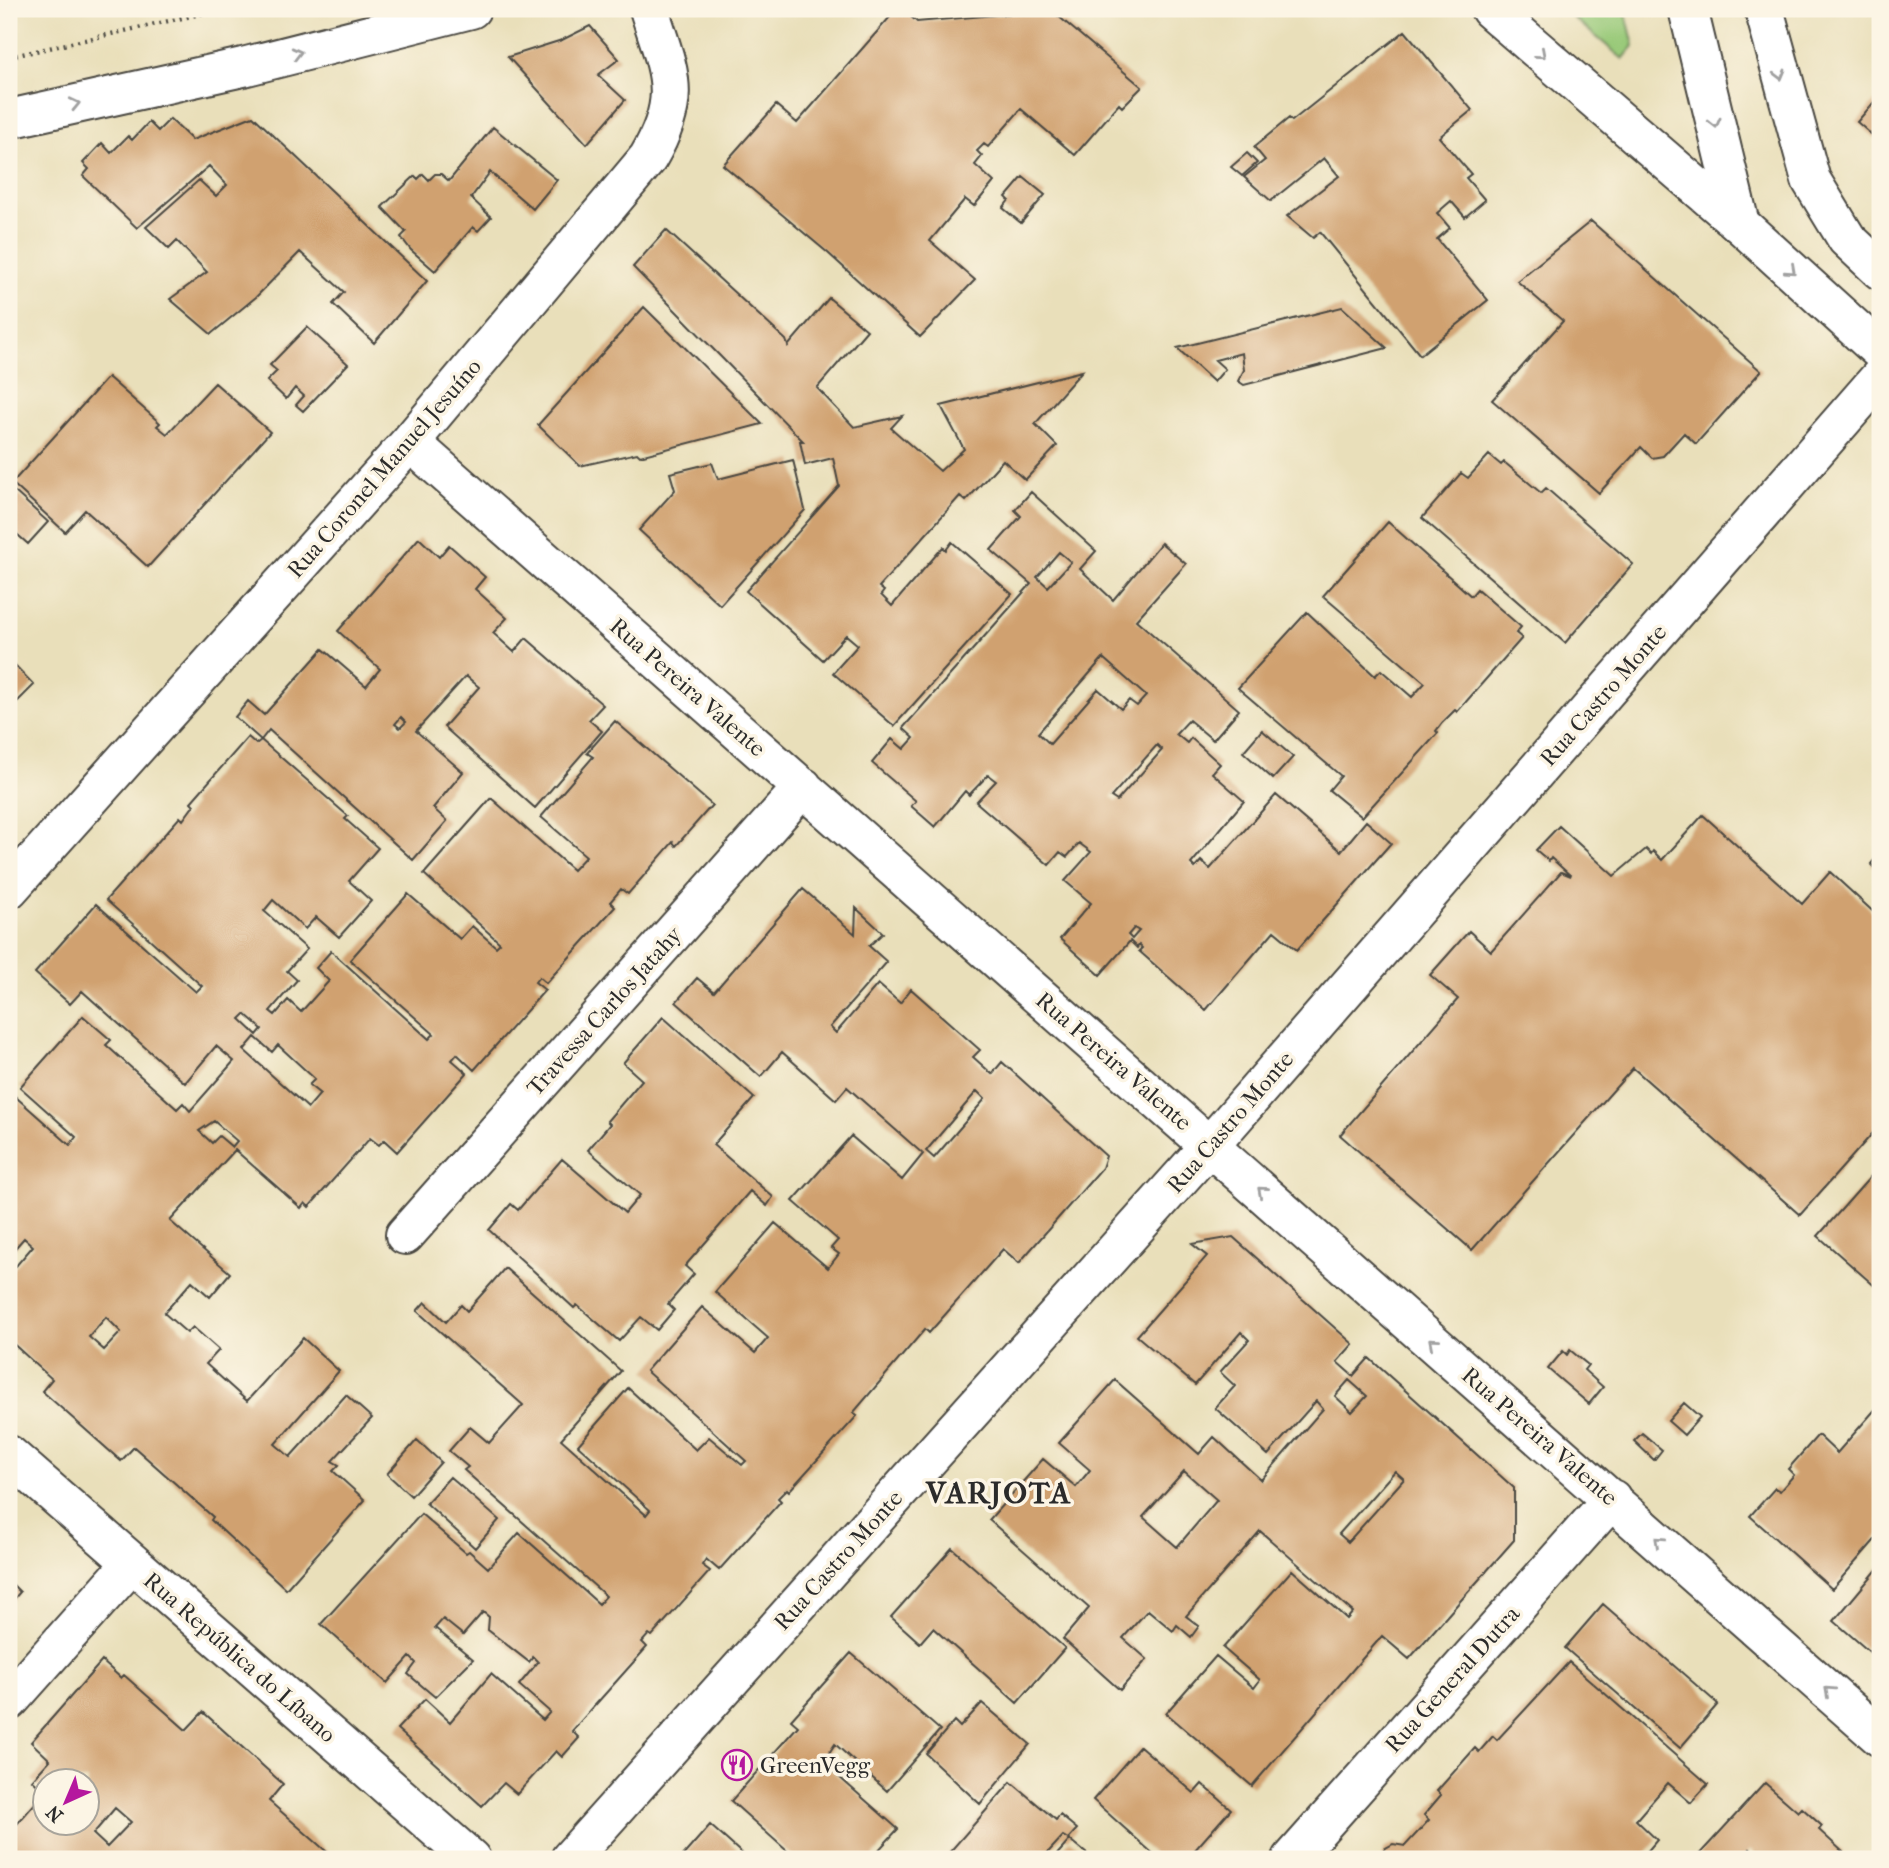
<svg xmlns="http://www.w3.org/2000/svg" width="1889" height="1868" font-family="'IM FELL French Canon',serif">
  <rect width="100%" height="100%" fill="#fcf5e5"/>
  <filter id="ink" filterUnits="userSpaceOnUse"><feTurbulence type="fractalNoise" baseFrequency=".0143" numOctaves="2"/><feDisplacementMap in="SourceGraphic" scale="14" xChannelSelector="R" yChannelSelector="G"/><feConvolveMatrix kernelMatrix="1 2 1 2 8 2 1 2 1" color-interpolation-filters="sRGB"/></filter>
  <filter id="wash" filterUnits="userSpaceOnUse"><feTurbulence type="fractalNoise" baseFrequency=".00686" numOctaves="4" result="noise"/><feDisplacementMap in="SourceGraphic" scale="28" xChannelSelector="R" yChannelSelector="G"/><feGaussianBlur stdDeviation="1.57" result="paint"/><feColorMatrix in="noise" values="0 0 0 0 0 0 0 0 0 0 0 0 0 0 0 0 0 1.4 0 .05"/><feComposite in="paint" operator="in"/></filter>
  <g filter="url(#wash)">
    <rect width="100%" height="100%" fill="#e9dfba"/>
    <path fill="#98c978" stroke="#627a52" stroke-width="2" d="M1563 9H1625L1634 46 1623 59Z"/>
    <g id="blocks">
      <path fill="#d0a16f" fill-rule="evenodd" d="M897 9H902L917 22 1051 10 1142 87 1122 107 1119 104 1075 155 1021 109 988 147 984 144 977 151 982 156 975 165 994 182 974 206 965 199 930 241 975 280 920 337 828 253 723 165 776 105 797 123Z
        M590 26 619 59 598 75 625 100 587 144 508 57 562 40Z
        M1405 31 1472 110 1439 137 1471 174 1466 178 1485 200 1465 217 1451 201 1437 213 1450 228 1437 239 1488 300 1420 355 1320 232 1313 238 1287 216 1339 176 1324 158 1271 201 1244 177 1265 160 1254 147 1289 118 1292 121Z
        M1880 95V142L1857 122Z
        M253 116 427 281 374 343 333 304 344 292 300 252 256 297 211 334 170 299 207 272 177 241 169 249 146 227 199 180 216 196 227 185 209 166 137 228 83 176 89 169 83 163 102 143 111 153 128 136 132 140 149 122 158 131 170 119 192 140Z
        M493 127 557 180 533 209 490 172 471 198 491 217 478 231 473 227 435 271 411 250 401 237 406 232 382 207 415 176 418 179 423 174 429 180 435 174H441L449 181Z
        M1247 153 1257 163 1242 176 1231 167Z
        M1023 177 1045 195 1021 223 1003 208 1009 200 1006 197Z
        M1591 221 1761 371 1696 444 1684 433 1663 456 1652 458 1641 447 1599 493 1492 400 1563 321 1517 281Z
        M666 230 786 340 788 346 829 298 867 330 817 388 854 427 902 416 891 428 940 471 964 449 941 406 1082 371 1035 424 1057 446 1025 480 1003 460 966 501 960 496 879 587 884 591 881 595 892 606 943 547 946 550 952 542 1012 594 894 726 833 673 858 645 846 635 823 660 746 591 839 486 833 458 805 465 800 441H803L633 267Z
        M644 307 762 424 640 456 637 453 580 466 538 425Z
        M1342 307 1387 348 1244 385 1238 381 1244 370 1242 353 1215 360 1225 369 1214 382 1177 348Z
        M307 327 348 364 303 411 296 405 304 396 295 388 286 399 267 381 277 371 270 365Z
        M108 377 160 423 157 426 167 434 215 383 270 432 148 567 85 510 65 532 12 483Z
        M1489 455 1501 465 1504 462 1541 493 1546 488 1633 564 1565 643 1422 518 1461 473 1468 478Z
        M793 460 805 510 720 605 639 530 675 490 670 473 712 463 718 479Z
        M14 491 48 522 28 544 9 527V496Z
        M1031 492 1096 551 1080 569 1113 600 1161 543 1186 564 1136 620 1239 710 1213 740 1189 720 1176 734 1187 743 1191 738 1220 764 1212 773 1244 801 1191 864 1195 868 1201 861 1210 869 1276 795 1341 851 1366 821 1391 843 1297 950 1274 931 1206 1010 1139 951 1142 948 1139 945 1137 948 1130 941 1100 975 1060 939 1091 903 1065 881 1091 852 1079 843 1067 857 1060 852 1049 865 976 802 996 781 988 775 969 795 965 791 935 827 911 806 916 801 872 763 892 739 904 749 914 738 903 728 1031 584 991 550 1021 516 1015 510ZM1059 552 1071 562 1048 587 1037 577ZM1103 658 1146 696 1137 706 1129 700 1121 709 1098 689 1050 744 1038 733ZM1157 745 1162 750 1117 801 1111 797ZM1134 928 1139 931 1132 939 1128 935Z
        M1388 522 1471 596 1477 589 1521 627 1516 633 1522 638 1457 712 1455 710 1442 723 1436 731 1438 733 1362 817 1329 790 1341 776 1238 688 1307 612 1375 676 1381 670 1412 697 1425 683 1323 596Z
        M419 538 439 557 449 545 485 577 475 589 507 618 493 633 514 652 526 638 603 705 589 720 602 731 535 808 444 727 479 687 466 676 416 731 463 772 433 808 447 821 413 860 269 730 261 740 235 717 248 701 264 715 323 649 366 686 380 669 338 631ZM401 717 406 722 400 728 395 724Z
        M9 659 34 685 9 710Z
        M615 721 712 805 676 846 673 842 628 894 621 889 610 902 615 907 546 983 539 977 535 982 545 990 474 1070 457 1054 452 1060 467 1073 397 1152 384 1140 379 1145 370 1138 309 1207 305 1203 301 1208 235 1150 170 1221 230 1273 210 1297 192 1281 164 1313 187 1333 193 1327 219 1350 206 1364 247 1401 303 1338 339 1371 275 1444 290 1457 346 1395 372 1418 332 1461 339 1465 333 1471 365 1500 286 1589 211 1520 213 1517 134 1447 121 1461 42 1391 52 1379 9 1340V1274L33 1246 24 1238 9 1255V1091L70 1145 76 1137 20 1087 83 1016 111 1040 106 1045 177 1109 183 1103 190 1111 234 1061 216 1046 185 1083 82 991 70 1004 35 973 96 904 196 992 202 986 106 900 180 817 183 820 194 805 191 802 248 737 256 744 261 740 348 816 345 819 378 848 349 881 371 901 339 937 316 917 305 929 273 900 264 911 307 949 287 971 297 980 270 1011 275 1015 288 1000 301 1012 329 981 316 968 331 951 429 1039 434 1034 350 960 408 894 460 939 472 926 496 947 500 943 424 874 491 798 573 870 586 856 541 817 593 757 587 753ZM245 1014 262 1029 257 1035 240 1019ZM255 1037 272 1052 278 1045 315 1079 309 1085 320 1094 308 1108 244 1050ZM214 1121 237 1141 232 1147 219 1136 212 1143 199 1131ZM106 1317 121 1332 104 1350 89 1337Z
        M1262 730 1293 757 1273 779 1243 752Z
        M1703 815 1802 904 1830 872 1880 918V1125L1800 1215 1633 1068 1472 1250 1340 1135 1458 999 1430 975 1469 931 1491 951 1561 872 1571 876 1551 858 1549 861 1536 850 1559 826 1614 876 1646 849 1651 854 1653 851 1662 860Z
        M1880 853V872L1871 864Z
        M803 889 855 934 856 908 883 933 869 946 887 962 830 1027 836 1033 878 984 900 1003 911 989 980 1050 973 1057 992 1074 1002 1062 1106 1156 1102 1168 1019 1263 1003 1249 929 1333 925 1329 853 1413 857 1416 789 1491 787 1489 778 1498 781 1501 719 1570 706 1559 702 1565 710 1571 652 1636 649 1634 642 1642 647 1647 572 1731 579 1738 562 1757 556 1751 517 1794 504 1783 482 1806 397 1729 425 1699 450 1722 491 1674 543 1720 550 1712 519 1685 538 1662 533 1657 529 1662 488 1630 489 1617 483 1612 463 1635 443 1619 435 1628 473 1659 435 1697 408 1674 416 1663 410 1657 387 1683 321 1624 421 1514 466 1553 469 1551 488 1568 519 1533 599 1604 606 1596 464 1470 468 1467 449 1451 470 1427 489 1443 523 1405 417 1311 425 1302 446 1322 461 1305 467 1311 505 1268 621 1371 561 1439 646 1515 650 1510 578 1445 628 1388 696 1450 709 1437 742 1465 746 1461 646 1371 702 1307 755 1353 768 1338 715 1292 775 1223 828 1268 839 1254 831 1248 838 1240 793 1201 851 1136 902 1180 923 1154 847 1087 836 1100 782 1052 761 1077 676 1002 697 978 714 992ZM977 1091 985 1099 934 1158 926 1151Z
        M663 1017 754 1098 713 1145 773 1197 767 1206 750 1191 685 1266 694 1274 668 1304 674 1310 657 1330 641 1317 619 1341 577 1305 574 1308 489 1230 511 1204 518 1210 562 1159 625 1213 640 1195 588 1150 610 1124 607 1121 642 1080 623 1063Z
        M1880 1166V1285L1878 1289 1818 1236Z
        M1233 1237 1353 1344 1337 1362 1353 1376 1369 1358 1514 1488V1540L1409 1659 1382 1636 1252 1786 1166 1713 1216 1656 1254 1688 1260 1680 1223 1648 1292 1570 1347 1619 1353 1612 1260 1531 1186 1616 1199 1626 1191 1637 1177 1625 1173 1631 1148 1610 1123 1638 1147 1659 1120 1690 1063 1639 1089 1608 989 1520 1043 1459 1076 1487 1090 1470 1059 1443 1115 1380 1199 1454 1214 1437 1261 1480 1323 1409 1316 1401 1268 1455 1215 1408 1235 1386 1220 1372 1249 1340 1241 1332 1195 1385 1137 1336 1207 1256 1192 1244ZM1349 1380 1367 1396 1352 1412 1335 1396ZM1184 1471 1217 1500 1177 1547 1143 1517ZM1395 1471 1404 1479 1348 1542 1339 1534Z
        M1570 1350 1588 1365 1584 1370 1603 1387 1589 1404 1548 1369 1563 1351 1567 1355Z
        M1684 1403 1700 1417 1684 1435 1668 1421Z
        M1880 1404V1534L1832 1589 1750 1516 1775 1488 1780 1491 1794 1475 1788 1469 1818 1435 1837 1453Z
        M1642 1433 1662 1450 1654 1460 1634 1441Z
        M417 1440 441 1462 411 1496 387 1474Z
        M450 1477 499 1520 475 1548 426 1503Z
        M952 1548 1065 1648 1017 1703 933 1628 920 1643 891 1617Z
        M1880 1566V1661L1834 1621Z
        M9 1581 20 1592 9 1605Z
        M1603 1604 1718 1704 1680 1748 1565 1648Z
        M851 1653 940 1730 887 1791 835 1744 829 1753 837 1759 829 1768 898 1829 873 1856 877 1859H796L731 1801 798 1726 791 1720Z
        M102 1661 121 1678 124 1675 186 1730 203 1712 283 1784 269 1801 335 1859H9V1833L45 1792 32 1780 50 1760 31 1742ZM88 1780V1823H46V1780ZM115 1808 131 1822 107 1847 93 1834Z
        M1569 1662 1708 1784 1691 1803 1668 1783 1636 1820 1657 1840 1641 1859H1381L1384 1849 1393 1844 1405 1846 1429 1820 1424 1815 1441 1795 1437 1791 1475 1748 1479 1752 1493 1736 1497 1740Z
        M982 1703 1030 1744 980 1804 926 1754 954 1721 960 1727Z
        M1140 1746 1194 1793 1202 1784 1231 1809 1187 1859H1159L1093 1800Z
        M1011 1782 1056 1820 1060 1815 1077 1829 1068 1839 1063 1836 1042 1859H952L947 1855Z
        M1765 1783 1798 1812 1802 1808 1822 1826 1819 1830 1843 1852 1836 1859H1756L1758 1857 1750 1849 1742 1859H1695Z
        M710 1825 748 1859H680Z
        M1070 1840 1093 1859H1053Z"/>
    </g>
  </g>
  <g filter="url(#ink)">
    <use href="#blocks" fill-opacity="0" stroke="#484640" stroke-width="2"/>
    <g fill="none" stroke-linecap="round" stroke-linejoin="round">
      <g stroke="#484640" stroke-width="42">
        <path id="minor" d="M410 442 1880 1737
          M9 889 410 442 648 158C684 96 669 73 649 9
          M405 1235 803 787
          M9 1455 471 1859
          M9 1701 132 1563
          M570 1859 1210 1145 1880 377
          M1292 1859 1612 1499"/>
      </g>
      <g stroke="#484640" stroke-width="42">
        <path id="major" d="M1688 9 1740 224 1880 351
          M1764 9 1811 180 1847 239 1880 270"/>
      </g>
      <g stroke="#484640" stroke-width="42">
        <path id="highway" d="M1490 9 1740 224
          M9 119 243 67 471 9"/>
      </g>
      <path stroke="#484640" stroke-width="4.5" stroke-dasharray="2 5" stroke-linecap="butt" d="M9 57 222 9"/>
      <use href="#minor" stroke="#fff" stroke-width="38"/>
      <use href="#major" stroke="#fff" stroke-width="38"/>
      <use href="#highway" stroke="#fff" stroke-width="38"/>
    </g>
    <defs><path id="oneway-chevron" d="M-2-3.5L2.5 0L-2 3.5" fill="none" stroke-width="1.6" stroke-linecap="round" stroke-linejoin="round" transform="scale(1.75)"/></defs>
    <g stroke="#a0a0a0">
      <use href="#oneway-chevron" transform="translate(297 53) rotate(-14)"/>
      <use href="#oneway-chevron" transform="translate(1541 54) rotate(41)"/>
      <use href="#oneway-chevron" transform="translate(1780 75) rotate(75)"/>
      <use href="#oneway-chevron" transform="translate(75 104) rotate(-13)"/>
      <use href="#oneway-chevron" transform="translate(1715 123) rotate(76)"/>
      <use href="#oneway-chevron" transform="translate(1791 270) rotate(42)"/>
      <use href="#oneway-chevron" transform="translate(1262 1191) rotate(-139)"/>
      <use href="#oneway-chevron" transform="translate(1433 1342) rotate(-139)"/>
      <use href="#oneway-chevron" transform="translate(1659 1541) rotate(-138)"/>
      <use href="#oneway-chevron" transform="translate(1829 1691) rotate(-138)"/>
    </g>
  </g>
  <defs>
    <g id="restaurant-ring" transform="scale(1.575)"><circle r="9.5" fill="#fcf5e5" stroke="#b5179e" stroke-width="1.5"/><path d="M-5-6h1v4h1v-4h1v4h1v-4h1v5L-1.5 .5V6h-2V.5L-5-1ZM5-6V6H3V1.5H1.5Q1.5-4 5-6Z" fill="#b5179e"/></g>
  </defs>
  <g fill-rule="evenodd">
    <use href="#restaurant-ring" x="737" y="1765"/>
  </g>
  <g text-anchor="middle" stroke-width="7" stroke-linejoin="round" paint-order="stroke">
    <g font-size="23" fill="#2b2b2b" stroke="#fcf5e5">
      <text transform="translate(384 468) rotate(-49)" y="8">Rua Coronel Manuel Jesuíno</text>
      <text transform="translate(688 687) rotate(41)" y="8">Rua Pereira Valente</text>
      <text transform="translate(1603 695) rotate(-49)" y="8">Rua Castro Monte</text>
      <text transform="translate(604 1011) rotate(-48)" y="8">Travessa Carlos Jatahy</text>
      <text transform="translate(1114 1061) rotate(41)" y="8">Rua Pereira Valente</text>
      <text transform="translate(1230 1122) rotate(-49)" y="8">Rua Castro Monte</text>
      <text transform="translate(1540 1436) rotate(41)" y="8">Rua Pereira Valente</text>
      <text transform="translate(838 1560) rotate(-48)" y="8">Rua Castro Monte</text>
      <text transform="translate(240 1657) rotate(41)" y="8">Rua República do Líbano</text>
      <text transform="translate(1452 1679) rotate(-48)" y="8">Rua General Dutra</text>
    </g>
    <g font-size="23" fill="#2b2b2b" stroke="#fcf5e5" text-anchor="start">
      <text x="760" y="1773">GreenVegg</text>
    </g>
    <g font-size="30" font-weight="bold" letter-spacing="2" fill="#2b2b2b" stroke="#fcf5e5">
      <text x="999" y="1503">VARJOTA</text>
    </g>
  </g>
  <rect width="1889" height="1868" fill="none" stroke="#fcf5e5" stroke-width="35"/>
  <g transform="translate(66 1802) rotate(224)"><circle r="33" fill="#fcf5e5" stroke="#a8a49b" stroke-width="2"/>
  <path d="M0-5L12 26L0 18L-12 26Z" fill="#b5179e"/>
  <text y="-10" font-size="19" font-weight="bold" text-anchor="middle" fill="#2b2b2b">N</text>
  </g>
</svg>
